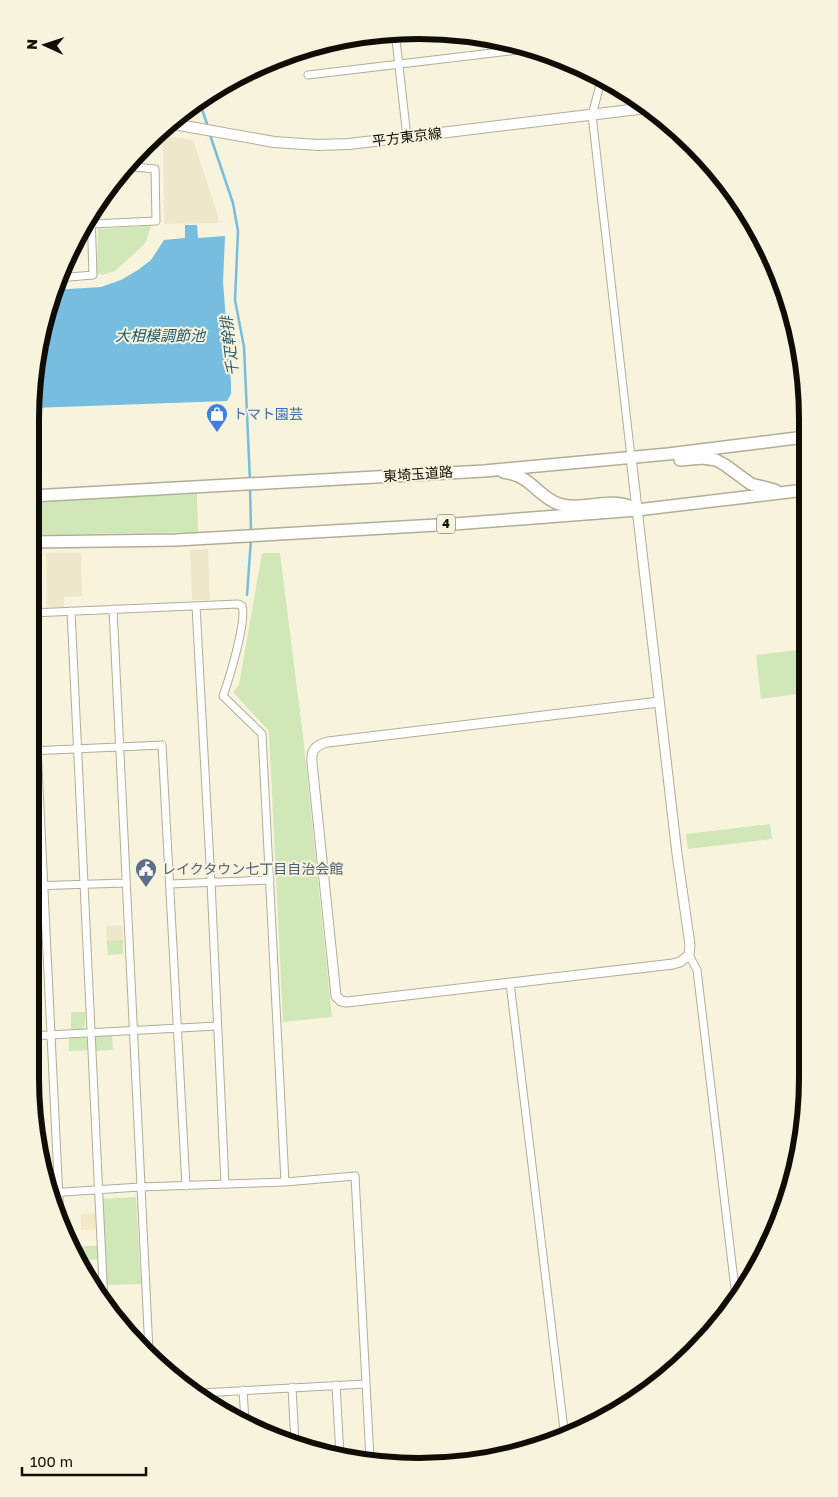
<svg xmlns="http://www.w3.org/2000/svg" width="838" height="1497" font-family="'Golos Text','Noto Sans JP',sans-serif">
  <rect width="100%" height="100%" fill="#f8f3dc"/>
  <path fill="#efe7c9" d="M163 135 193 140 218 216V223L164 224Z
    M208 549 210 600H192L190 550Z
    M46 553H81L82 596 64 597V607H47Z
    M122 925 123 940 107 941 106 926Z"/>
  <path fill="#d0e8b8" d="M151 226 146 242 135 253 115 271 102 275 97 273 98 229Z
    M197 494 198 532 31 535V501Z
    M262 553H280L303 736 332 1017 283 1022 269 731 233 692 239 685Z
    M806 649V693L761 699 756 655Z
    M770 824 772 839 688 849 686 834Z
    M30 891H38L39 913H30Z
    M123 940V954L108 955 107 941Z
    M71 1012H85V1026L82 1029H71Z
    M84 1036 88 1041V1050L69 1051V1037Z
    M98 1036H112L113 1050 95 1051V1039Z
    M136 1197 141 1284 107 1285 102 1199Z
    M82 1246H98V1259L83 1260Z"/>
  <path fill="#f3e9c4" d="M95 1213 96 1229 81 1230V1214Z"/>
  <path fill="#76bddf" d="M185 225H197L198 238 225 236 223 282 231 383V394L227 401 31 408V394L52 290 101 287 121 280 138 270 151 260 164 240 185 238Z"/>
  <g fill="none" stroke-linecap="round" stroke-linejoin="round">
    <path stroke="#76bddf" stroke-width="2.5" d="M199 100 208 127
      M209 132 233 203 238 231 235 300 244 347 250 481
      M250 487 251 531
      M247 595 251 539"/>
    <g stroke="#b2ad97" stroke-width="9">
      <path id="minor" d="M395 31 407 137
        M308 75 534 48
        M602 77 592 115 631 457
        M92 224 156 221 155 169 124 166
        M58 278 93 275 91 212
        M196 606 211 882 225 1184
        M113 609 149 1351
        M71 611 104 1303
        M31 613 238 604 242 606C247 621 229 679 223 696L262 734 285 1182
        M31 623 60 1220
        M30 751 162 745 186 1186
        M170 884 270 880
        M30 886 126 883
        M689 955 697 970 736 1297
        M510 983 565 1438
        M30 1036 217 1026
        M49 1193 140 1187 285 1182 355 1176 370 1459
        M336 1385 340 1456
        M292 1387 295 1443
        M243 1390 245 1421
        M200 1399V1393L366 1384"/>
    </g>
    <g stroke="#b2ad97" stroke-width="11">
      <path id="tertiary" d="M631 457 677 854 690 945 689 955 680 962 673 964 347 1002 341 1001 336 996 312 763C311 750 315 745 328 742L659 702"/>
    </g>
    <g stroke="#b2ad97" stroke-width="12">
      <path id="secondary" d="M168 123 274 142 318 145 349 144 647 108"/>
    </g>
    <g stroke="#b2ad97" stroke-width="14">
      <path id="trunk" d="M680 460 703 458 716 460 725 465 751 484 775 490
        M503 472C533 476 536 496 559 504 582 511 607 498 629 506
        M31 496 484 471 668 454 805 437
        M31 542 176 540 454 524 637 510 805 490"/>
    </g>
    <use href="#minor" stroke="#fff" stroke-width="7"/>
    <use href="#tertiary" stroke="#fff" stroke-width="9"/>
    <use href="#secondary" stroke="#fff" stroke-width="10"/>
    <use href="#trunk" stroke="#fff" stroke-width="11"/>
  </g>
  <defs>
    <g id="shop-pin" transform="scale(1.125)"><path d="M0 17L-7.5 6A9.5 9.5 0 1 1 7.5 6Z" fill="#3f7fe0" stroke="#f8f3dc"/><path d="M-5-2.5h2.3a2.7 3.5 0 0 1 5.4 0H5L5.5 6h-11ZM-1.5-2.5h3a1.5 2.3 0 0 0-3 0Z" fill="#fff"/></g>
    <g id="civic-pin" transform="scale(1.125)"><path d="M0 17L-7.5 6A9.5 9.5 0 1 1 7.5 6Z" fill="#5c6f8a" stroke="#f8f3dc"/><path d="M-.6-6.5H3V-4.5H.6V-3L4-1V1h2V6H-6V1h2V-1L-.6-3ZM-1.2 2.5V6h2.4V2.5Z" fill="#fff"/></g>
  </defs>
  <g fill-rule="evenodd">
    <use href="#shop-pin" x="217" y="414"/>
    <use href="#civic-pin" x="146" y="869"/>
  </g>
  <g text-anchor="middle" stroke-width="4" stroke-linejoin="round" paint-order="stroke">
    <rect fill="#f8f3dc" stroke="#555246" stroke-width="1" x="437" y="514.5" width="18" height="19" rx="4"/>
    <g font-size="12" font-weight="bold" fill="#0f0d06">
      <text x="446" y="528">4</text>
    </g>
    <g font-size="14" fill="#0f0d06" stroke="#f8f3dc">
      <text transform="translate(407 137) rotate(-7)" y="5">平方東京線</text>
      <text transform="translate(418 474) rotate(-4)" y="5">東埼玉道路</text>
    </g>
    <g font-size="14" fill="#366cbe" stroke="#f8f3dc" text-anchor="start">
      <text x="233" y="419">トマト園芸</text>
    </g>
    <g font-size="14" fill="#4e5e75" stroke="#f8f3dc" text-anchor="start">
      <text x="162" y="874">レイクタウン七丁目自治会館</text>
    </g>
    <g font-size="15" font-style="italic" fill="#1f576f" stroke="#f8f3dc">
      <text x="160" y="341">大相模調節池</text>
      <text transform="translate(230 346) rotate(-97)" y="5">千疋幹排</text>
    </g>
  </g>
  <path d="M0 0H838V1497H0ZM419 39H419A380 380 0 0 1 799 419V1078A380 380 0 0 1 419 1458H419A380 380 0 0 1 39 1078V419A380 380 0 0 1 419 39Z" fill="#f8f3dc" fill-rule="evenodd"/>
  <path fill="none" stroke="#0f0d06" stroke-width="6" d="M419 39H419A380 380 0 0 1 799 419V1078A380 380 0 0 1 419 1458H419A380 380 0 0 1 39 1078V419A380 380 0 0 1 419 39Z"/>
  <g transform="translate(45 45) rotate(273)" stroke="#f8f3dc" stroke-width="4" paint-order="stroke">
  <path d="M0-4L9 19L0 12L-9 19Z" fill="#0f0d06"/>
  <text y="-8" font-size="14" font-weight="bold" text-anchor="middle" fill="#0f0d06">N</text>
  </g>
  <path d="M22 1467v8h124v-8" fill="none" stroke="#0f0d06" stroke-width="2.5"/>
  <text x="30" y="1467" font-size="15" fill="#0f0d06" stroke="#f8f3dc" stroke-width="4" paint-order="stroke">100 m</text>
</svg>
